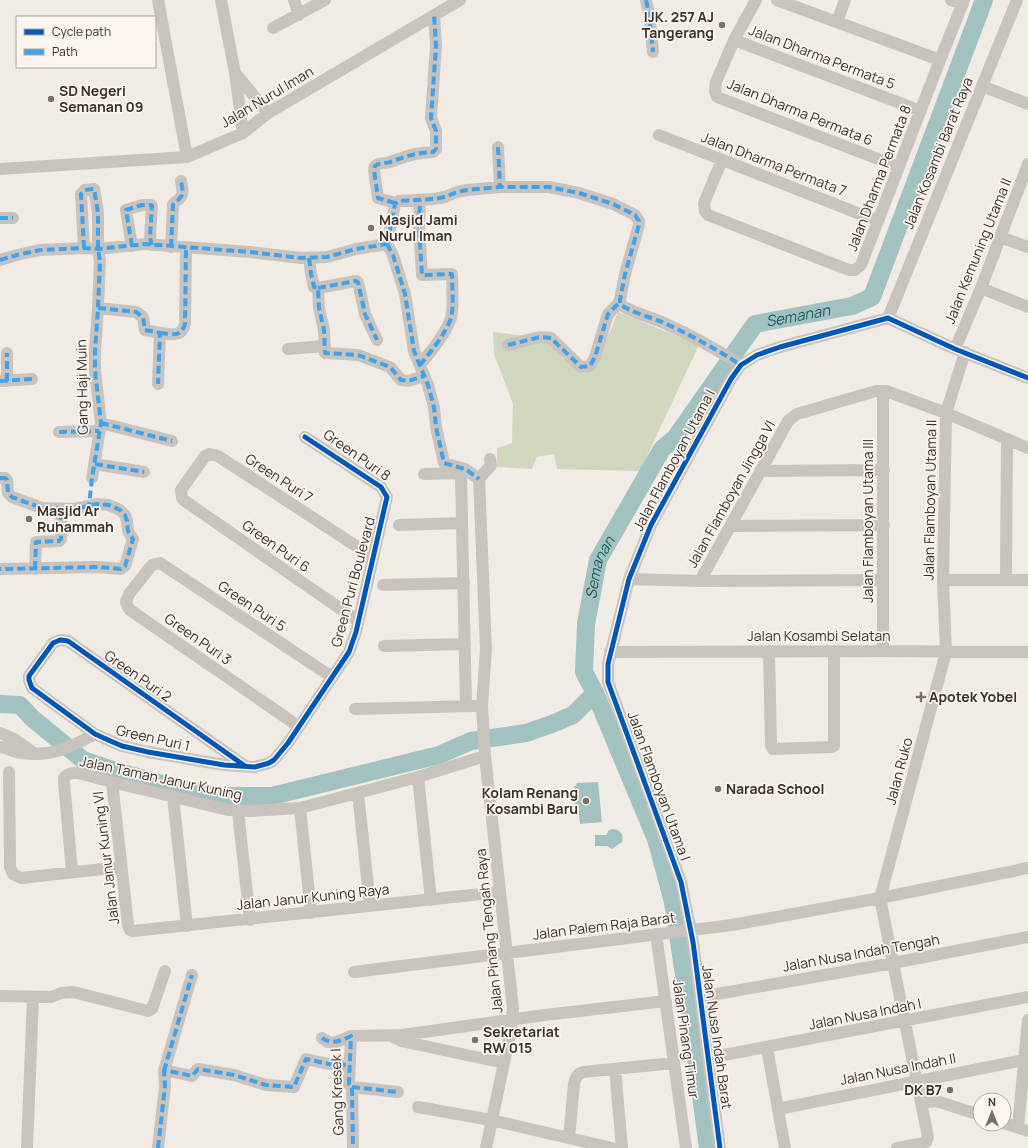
<svg xmlns="http://www.w3.org/2000/svg" width="1028" height="1148" font-family="Manrope,sans-serif">
  <rect width="100%" height="100%" fill="#f0ebe5"/>
  <path fill="#d1d6bf" d="M618 312 699 345 640 471 557 469 554 454 537 457 532 469 497 467V448L512 443 513 404 494 354 493 332 551 339 562 358 594 371Z"/>
  <path fill="#a1c2c1" d="M598 782 602 822 580 824 578 806 567 797 577 783Z
    M613 829C621 830 624 835 622 842L612 849 607 846H595V835H606L609 830Z"/>
  <g fill="none" stroke-linecap="round" stroke-linejoin="round">
    <g stroke="#a1c2c1" stroke-width="18">
      <path id="s1" d="M595 693 584 672 586 624 598 560 662 449 676 437 755 324 852 306 872 297 984 0"/>
      <path d="M0 704 20 705 32 718 83 760 109 769 168 786 222 796H272L439 755 471 741 526 733 552 724 573 715 595 693 656 839 673 902 692 1028 708 1148"/>
    </g>
    <path stroke="#c9c3be" stroke-width="12" d="M158 0 187 157
      M221 0 235 73 243 133
      M294 0 299 15
      M646 0 649 14 653 52
      M756 0 734 40 716 82 715 91 717 97 899 167
      M777 0 940 60
      M951 0 963 4
      M837 22 845 0
      M273 28 325 0
      M734 40 921 111
      M236 74 268 113
      M982 86 1028 104
      M659 135 878 221
      M498 147 500 187
      M722 160 704 203 705 211 708 215 849 270H855L861 265 940 60 964 0
      M0 169 187 157 243 133 268 113 460 0
      M395 203 378 198 374 170 375 166C380 162 385 164 390 162 408 156 414 153 433 152L436 149V131L431 118 436 46 434 15
      M0 218H13
      M1000 237 1028 247
      M387 244 395 204 399 201 434 199 445 197 457 192 467 190 500 187H549L579 193 613 204 635 215 639 221V225L625 274 620 300V304C630 312 650 317 662 322 689 334 716 349 741 365
      M387 244 393 255 405 294 414 351 428 385 434 407 436 427 444 463 465 469 479 479
      M132 246 126 210 142 205H151L152 206 150 238 152 245
      M171 247 173 205C175 201 177 202 180 198 184 194 182 186 181 181
      M84 248 81 194 85 190 94 189 98 213V249L100 261 98 308 95 351V371L101 423 92 478
      M309 258 311 273 314 287 318 288 319 308 324 330 325 353 358 355 390 367 401 380 408 381 424 376
      M0 260 17 255 40 250 84 248 98 249 145 244 250 252 301 258 327 257 356 249 387 244
      M318 288 356 281 358 282 365 314 377 340
      M981 288 1028 307
      M98 308 136 312 143 317 145 330 160 333 158 384
      M888 318 1017 0
      M160 333C172 334 181 338 185 324L186 248
      M508 345 540 337 551 338 581 367 590 366 595 357 608 314 620 302
      M288 349 324 346
      M955 349 981 288 1028 164
      M420 365C431 351 445 335 451 318 454 308 452 285 452 274L422 275 419 228 420 200
      M0 381 32 379
      M7 381V353
      M883 391V651
      M101 423 172 441
      M59 432 99 431
      M95 464 144 472
      M760 471 884 470
      M424 474 459 473 461 476 466 706
      M0 478H5L7 480 8 493 12 497 42 508 73 509 89 506 96 504 109 505 120 510 125 515 127 521 128 531 133 539 125 566 121 569 98 567 0 569
      M399 525 462 523
      M731 526 884 525
      M35 569 36 542 59 541 61 539V509
      M629 579 700 581 883 580
      M943 580H1028
      M1006 580 1007 440
      M700 581 788 421 797 414 876 391H886L946 413 1028 448
      M383 585 464 583
      M358 621 185 501 182 498 181 490 205 456 209 454 218 456 373 557
      M384 646 465 644
      M769 651 771 745 773 749 831 747 834 746V651
      M610 652 883 651 1028 652
      M355 709 474 706
      M298 726 130 610 128 607 126 602 129 594 152 565 160 563 332 677
      M0 733 14 739 35 754
      M0 747C7 748 14 752 21 753 53 757 68 748 95 734
      M245 766 68 641 60 640 53 643 29 676V680L32 688 95 734 106 739 122 746 148 752 224 765 255 767 269 763 274 760 288 743 349 652 356 632 387 497 381 487 305 437
      M9 772 10 867 13 874 21 878 121 867
      M418 777 431 900
      M112 782 128 925 130 930 133 931 500 892
      M358 793 370 906
      M173 797 187 926
      M300 808 311 913
      M238 812 250 920
      M72 872 64 782V778L67 775 72 773H78L112 782 228 810 251 811 300 808 418 777 485 756
      M656 934 686 1148
      M354 972 732 925 880 898 1028 868
      M0 996 51 997 61 993 73 992 148 1011 152 1009 165 971
      M700 997 893 963 1028 937
      M351 1036 349 1084 352 1087 353 1148
      M393 1037 401 1041 504 1063
      M322 1038 328 1042 333 1043 342 1040 351 1036 402 1035 545 1015 666 1001
      M767 1048 785 1148
      M708 1058 1028 997
      M615 1069 622 1148
      M164 1071 192 975
      M352 1087 398 1092
      M921 1103 936 1101 980 1115
      M418 1107 491 1120 612 1148
      M778 1109 1024 1060
      M1004 1123 1028 1131
      M1018 1127 1028 1020
      M569 1138 574 1084C575 1078 577 1074 583 1072L674 1063
      M27 1148 33 998
      M158 1148 165 1086 164 1071H169L192 1076 198 1069 234 1075 266 1085 294 1087 306 1059 329 1064 350 1065
      M486 1148 511 1030 513 1008 485 756 482 706 486 649 479 479 491 465 490 459
      M720 1148 693 942 681 882 608 682V664L629 579 651 525 731 379 741 365 757 355 780 347 888 318 955 349 1028 378
      M897 1148 924 1143 926 1142 928 1137 880 898 946 652 943 580 946 413 965 352"/>
    <path stroke="#3fa3eb" stroke-width="4" stroke-dasharray="8 4" stroke-linecap="butt" d="M646 0 649 14 653 52
      M498 147 500 187
      M395 203 378 198 374 170 375 166C380 162 385 164 390 162 408 156 414 153 433 152L436 149V131L431 118 436 46 434 15
      M0 218H13
      M387 244 395 204 399 201 434 199 445 197 457 192 467 190 500 187H549L579 193 613 204 635 215 639 221V225L625 274 620 300V304C630 312 650 317 662 322 689 334 716 349 741 365
      M387 244 393 255 405 294 414 351 428 385 434 407 436 427 444 463 465 469 479 479
      M132 246 126 210 142 205H151L152 206 150 238 152 245
      M171 247 173 205C175 201 177 202 180 198 184 194 182 186 181 181
      M84 248 81 194 85 190 94 189 98 213V249L100 261 98 308 95 351V371L101 423 92 478 89 506
      M309 258 311 273 314 287 318 288 319 308 324 330 325 353 358 355 390 367 401 380 408 381 424 376
      M0 260 17 255 40 250 84 248 98 249 145 244 250 252 301 258 327 257 356 249 387 244
      M318 288 356 281 358 282 365 314 377 340
      M98 308 136 312 143 317 145 330 160 333 158 384
      M160 333C172 334 181 338 185 324L186 248
      M508 345 540 337 551 338 581 367 590 366 595 357 608 314 620 302
      M420 365C431 351 445 335 451 318 454 308 452 285 452 274L422 275 419 228 420 200
      M0 381 32 379
      M7 381V353
      M101 423 172 441
      M59 432 99 431
      M95 464 144 472
      M0 478H5L7 480 8 493 12 497 42 508 73 509 89 506 96 504 109 505 120 510 125 515 127 521 128 531 133 539 125 566 121 569 98 567 0 569
      M35 569 36 542 59 541 61 539V509
      M322 1038C332 1045 340 1041 351 1036L349 1084 352 1087 353 1148
      M164 1071 192 975
      M352 1087 398 1092
      M158 1148 165 1086 164 1071H169L192 1076 198 1069 234 1075 266 1085 294 1087 306 1059 329 1064 350 1065"/>
    <g stroke="#fbf5ee" stroke-width="8">
      <path id="cycleway" d="M245 766 68 641 60 640 53 643 29 676V680L32 688 95 734 106 739 122 746 148 752 224 765 255 767 269 763 274 760 288 743 349 652 356 632 387 497 381 487 305 437
        M720 1148 693 942 681 882 608 682V664L629 579 651 525 731 379 741 365 757 355 780 347 888 318 955 349 1028 378"/>
    </g>
    <use href="#cycleway" stroke="#0057b8" stroke-width="5"/>
  </g>
  <g fill="#7a716c" stroke="#fbf5ee" stroke-width="1.5">
    <circle cx="722" cy="25" r="4"/>
    <circle cx="51" cy="99" r="4"/>
    <circle cx="371" cy="228" r="4"/>
    <circle cx="29" cy="519" r="4"/>
    <path d="M919 691h4v4h4v4h-4v4h-4v-4h-4v-4h4z"/>
    <circle cx="718" cy="789" r="4"/>
    <circle cx="586" cy="801" r="4"/>
    <circle cx="475" cy="1040" r="4"/>
    <circle cx="950" cy="1090" r="4"/>
  </g>
  <g text-anchor="middle" stroke-width="3.5" stroke-linejoin="round" paint-order="stroke">
    <g font-size="14" font-weight="bold" fill="#3b302b" stroke="#fbf5ee" text-anchor="start">
      <text x="714" y="22" text-anchor="end">IJK. 257 AJ<tspan x="714" dy="16">Tangerang</tspan></text>
      <text x="59" y="96">SD Negeri<tspan x="59" dy="16">Semanan 09</tspan></text>
      <text x="379" y="225">Masjid Jami<tspan x="379" dy="16">Nurul Iman</tspan></text>
      <text x="37" y="516">Masjid Ar<tspan x="37" dy="16">Ruhammah</tspan></text>
      <text x="929" y="702">Apotek Yobel</text>
      <text x="726" y="794">Narada School</text>
      <text x="578" y="798" text-anchor="end">Kolam Renang<tspan x="578" dy="16">Kosambi Baru</tspan></text>
      <text x="483" y="1037">Sekretariat<tspan x="483" dy="16">RW 015</tspan></text>
      <text x="942" y="1095" text-anchor="end">DK B7</text>
    </g>
    <g font-size="14" fill="#3b302b" stroke="#fbf5ee">
      <text transform="translate(822 57) rotate(21)" y="5">Jalan Dharma Permata 5</text>
      <text transform="translate(267 97) rotate(-31)" y="5">Jalan Nurul Iman</text>
      <text transform="translate(800 112) rotate(22)" y="5">Jalan Dharma Permata 6</text>
      <text transform="translate(938 153) rotate(-68)" y="5">Jalan Kosambi Barat Raya</text>
      <text transform="translate(774 164) rotate(21)" y="5">Jalan Dharma Permata 7</text>
      <text transform="translate(879 178) rotate(-69)" y="5">Jalan Dharma Permata 8</text>
      <text transform="translate(978 251) rotate(-68)" y="5">Jalan Kemuning Utama II</text>
      <text transform="translate(82 387) rotate(-91)" y="5">Gang Haji Muin</text>
      <text transform="translate(357 455) rotate(35)" y="5">Green Puri 8</text>
      <text transform="translate(674 460) rotate(-62)" y="5">Jalan Flamboyan Utama I</text>
      <text transform="translate(279 478) rotate(33)" y="5">Green Puri 7</text>
      <text transform="translate(731 494) rotate(-61)" y="5">Jalan Flamboyan Jingga VI</text>
      <text transform="translate(930 500) rotate(-89)" y="5">Jalan Flamboyan Utama II</text>
      <text transform="translate(868 521) rotate(-90)" y="5">Jalan Flamboyan Utama III</text>
      <text transform="translate(276 546) rotate(35)" y="5">Green Puri 6</text>
      <text transform="translate(353 582) rotate(-75)" y="5">Green Puri Boulevard</text>
      <text transform="translate(252 606) rotate(34)" y="5">Green Puri 5</text>
      <text x="819" y="641">Jalan Kosambi Selatan</text>
      <text transform="translate(198 639) rotate(35)" y="5">Green Puri 3</text>
      <text transform="translate(138 676) rotate(35)" y="5">Green Puri 2</text>
      <text transform="translate(153 738) rotate(13)" y="5">Green Puri 1</text>
      <text transform="translate(899 771) rotate(-75)" y="5">Jalan Ruko</text>
      <text transform="translate(161 778) rotate(12)" y="5">Jalan Taman Janur Kuning</text>
      <text transform="translate(659 786) rotate(70)" y="5">Jalan Flamboyan Utama I</text>
      <text transform="translate(106 858) rotate(-97)" y="5">Jalan Janur Kuning VI</text>
      <text transform="translate(313 897) rotate(-6)" y="5">Jalan Janur Kuning Raya</text>
      <text transform="translate(604 926) rotate(-7)" y="5">Jalan Palem Raja Barat</text>
      <text transform="translate(489 931) rotate(-96)" y="5">Jalan Pinang Tengah Raya</text>
      <text transform="translate(861 953) rotate(-10)" y="5">Jalan Nusa Indah Tengah</text>
      <text transform="translate(865 1014) rotate(-11)" y="5">Jalan Nusa Indah I</text>
      <text transform="translate(717 1037) rotate(82)" y="5">Jalan Nusa Indah Barat</text>
      <text transform="translate(686 1039) rotate(82)" y="5">Jalan Pinang Timur</text>
      <text transform="translate(898 1069) rotate(-11)" y="5">Jalan Nusa Indah II</text>
      <text transform="translate(337 1092) rotate(-92)" y="5">Gang Kresek I</text>
    </g>
    <g font-size="15" font-style="italic" fill="#1f5a5e" stroke="#fbf5ee">
      <text dy="5" stroke="none"><textPath href="#s1" startOffset="465">Semanan</textPath></text>
      <text dy="5" stroke="none"><textPath href="#s1" startOffset="130">Semanan</textPath></text>
    </g>
  </g>
  <rect x="16" y="16" width="140" height="52" fill="#fbf5ee" stroke="#aea6a0"/>
  <rect x="24" y="29" width="20" height="6" fill="#0057b8" stroke="#aea6a0"/>
  <text x="52" y="36" font-size="12" fill="#3b302b">Cycle path</text>
  <rect x="24" y="49" width="20" height="6" fill="#3fa3eb" stroke="#aea6a0"/>
  <text x="52" y="56" font-size="12" fill="#3b302b">Path</text>
  <g transform="translate(992 1112)"><circle r="19" fill="#fbf5ee" stroke="#aea6a0"/>
  <path d="M0-3L7 15L0 10L-7 15Z" fill="#7a716c"/>
  <text y="-6" font-size="11" font-weight="bold" text-anchor="middle" fill="#3b302b">N</text>
  </g>
</svg>
